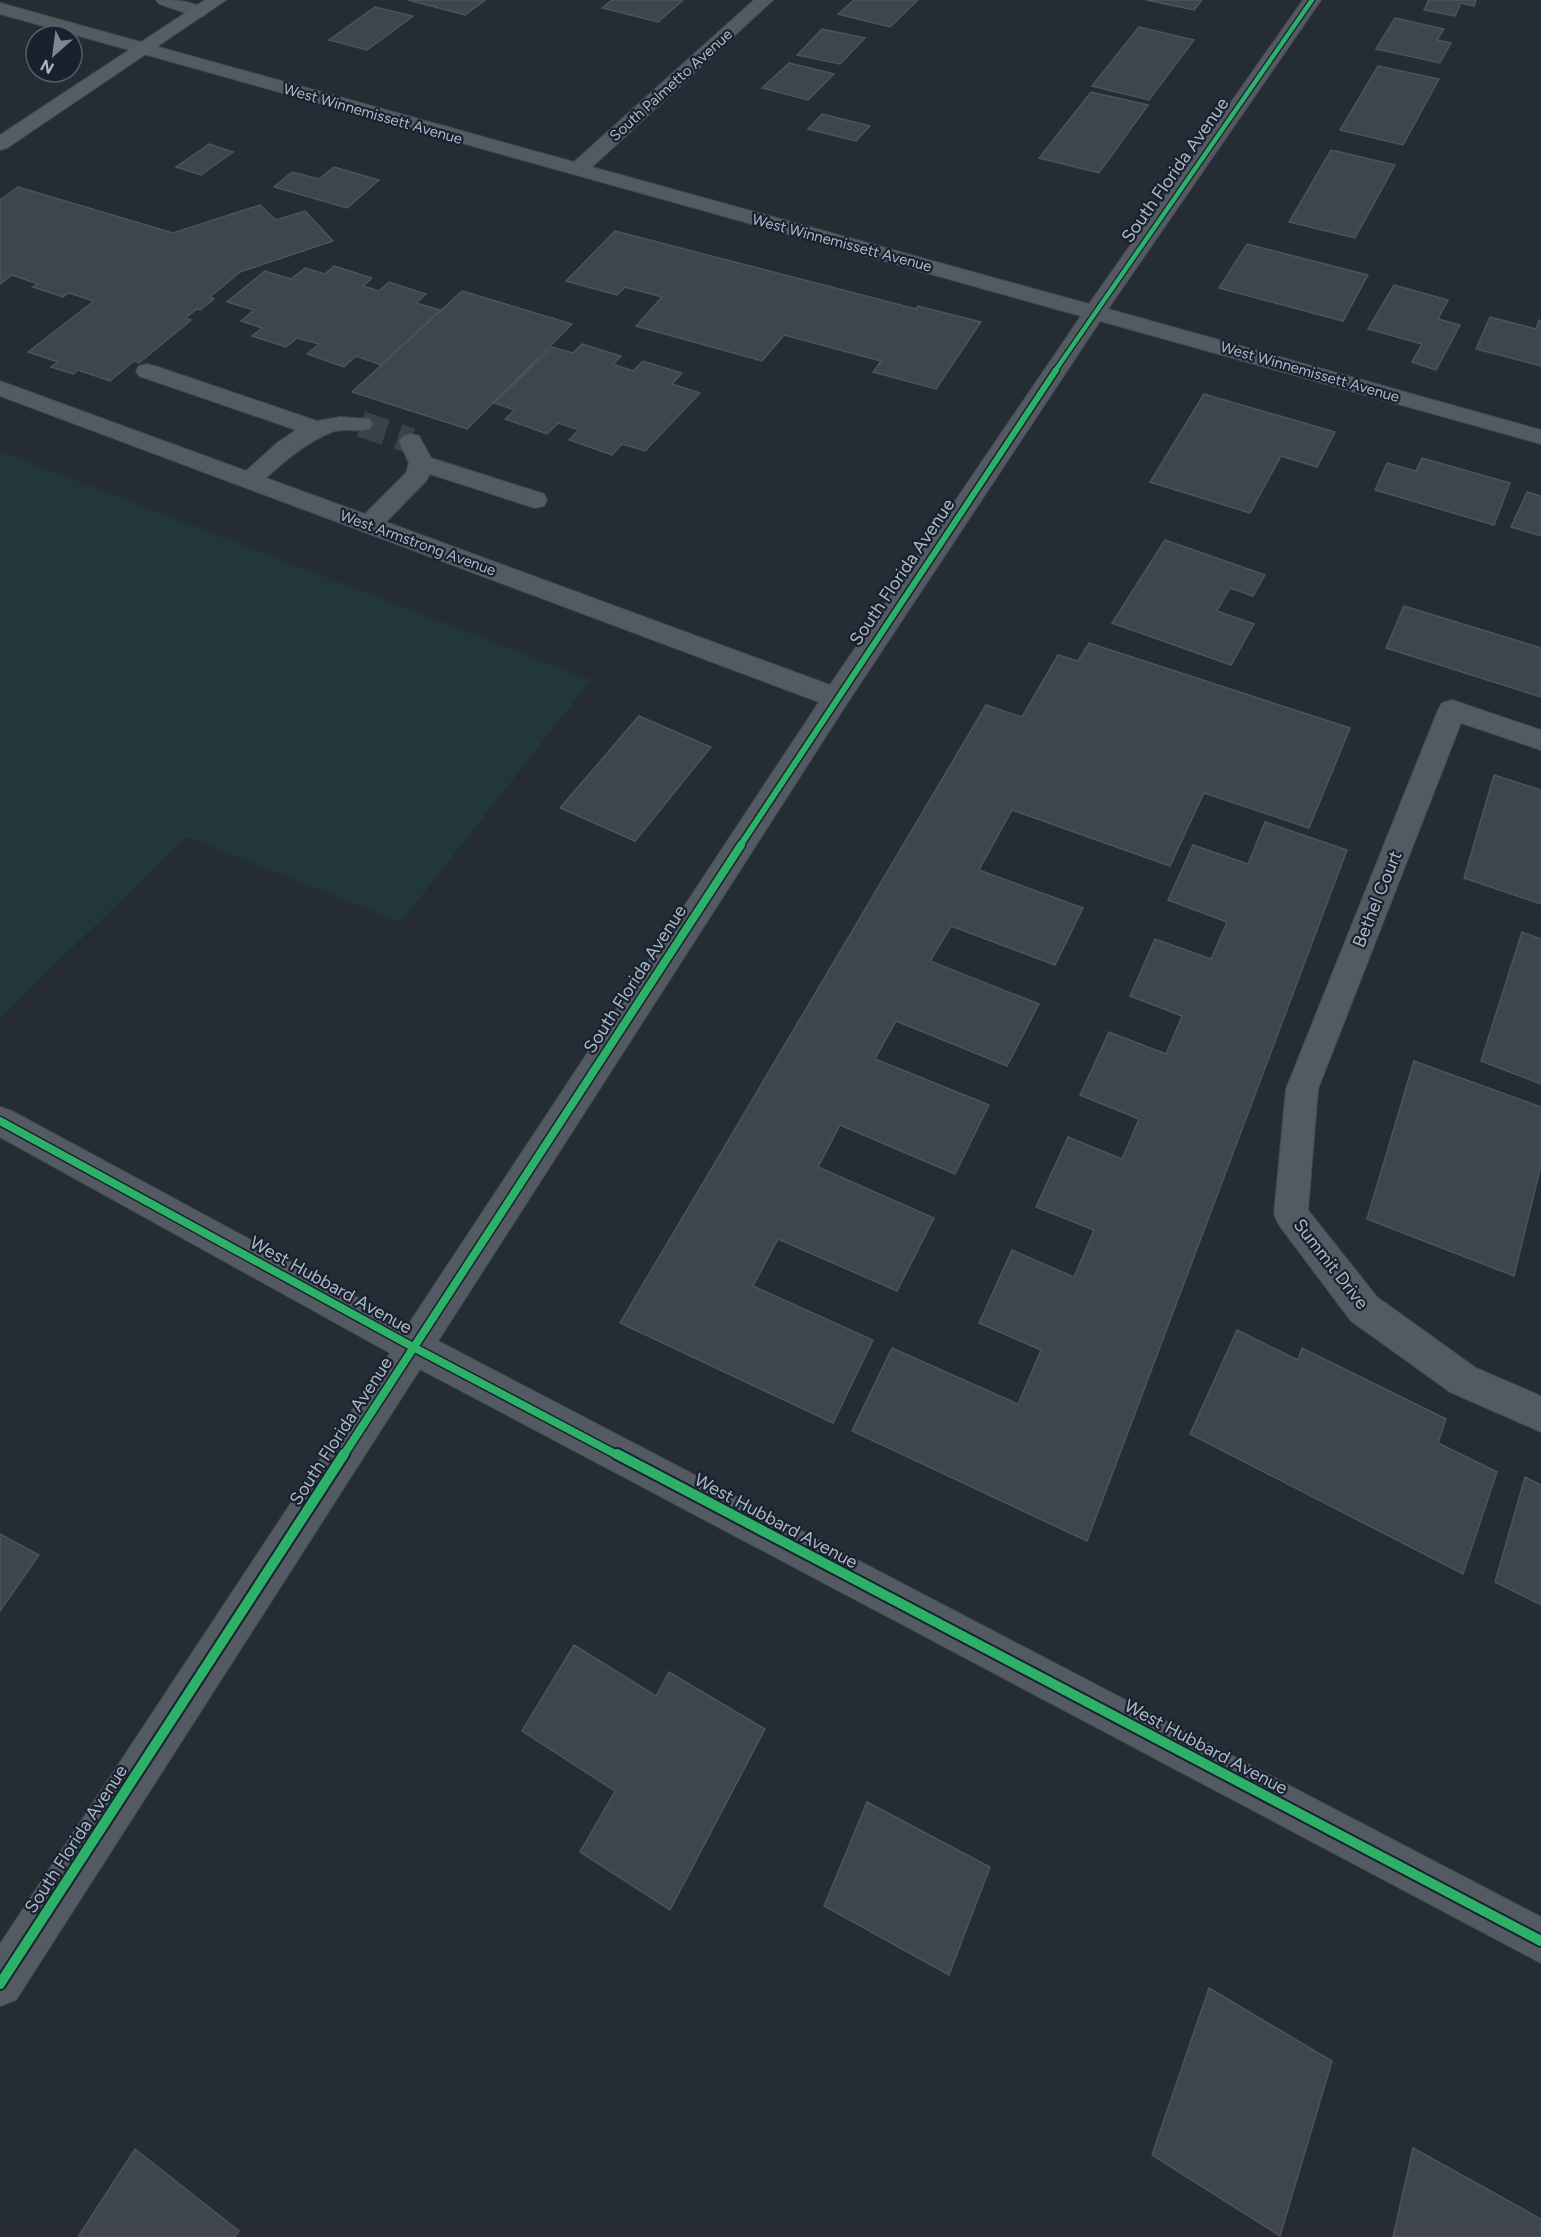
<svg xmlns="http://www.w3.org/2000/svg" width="1541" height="2237" font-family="Figtree,sans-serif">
  <rect width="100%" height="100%" fill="#252c34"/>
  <path fill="#22373a" d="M0 451 591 680 401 922 186 837 0 1018Z"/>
  <path fill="#3f454c" stroke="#4c535c" stroke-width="1.5" d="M408 0H485L465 15Z
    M612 0H683L658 22 602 8Z
    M854 0H913L917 1 890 27 838 14Z
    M1146 0H1202L1194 10Z
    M1427 0H1476L1474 6 1461 3 1455 16 1424 10 1429 0Z
    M375 7 413 16 367 50 329 40Z
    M1395 18 1444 29 1437 40 1451 43 1440 63 1376 49Z
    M1139 27 1194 40 1149 100 1092 86Z
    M822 29 865 38 840 64 797 55Z
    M789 63 834 74 808 100 762 88Z
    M1378 66 1439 79 1403 145 1340 130Z
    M1091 92 1148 105 1099 173 1039 158Z
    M822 114 870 126 856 141 808 129Z
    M209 144 233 152 201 175 176 167Z
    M1331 150 1395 165 1355 238 1289 222Z
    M334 167 379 180 347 208 274 187 292 172 319 179Z
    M18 187 173 233 260 205 276 220 305 211 333 241 240 272 210 297 214 299 200 310 197 309 185 318 191 320 139 363 134 361 110 381 78 370 73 374 51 367 58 362 28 352 94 301 69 293 63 297 33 287 38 284 12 275 0 284V200Z
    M615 231 916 309 918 306 981 322 936 389 873 372 881 361 784 335 762 361 636 326 662 297 625 287 617 295 566 281Z
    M1247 244 1368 275 1343 321 1219 288Z
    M334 266 372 278 363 286 379 291 389 282 426 294 416 303 441 310 381 365 356 356 344 367 307 354 319 344 297 338 286 347 252 336 262 328 241 321 254 310 227 302 265 271 291 279 305 268 325 274Z
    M1394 285 1448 300 1438 319 1460 325 1436 370 1412 362 1422 344 1368 329Z
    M462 291 572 324 467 429 352 392Z
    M1490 317 1536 329 1539 320 1541 321V366L1476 349Z
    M582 344 621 356 613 364 633 371 643 361 682 373 672 384 700 393 645 451 622 444 612 455 569 440 579 430 558 423 547 434 505 419 515 410 494 403 552 347 573 353Z
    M1204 394 1335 432 1317 467 1281 456 1250 513 1150 482Z
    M1422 458 1510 483 1494 525 1375 490 1387 463 1416 471Z
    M1527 492 1541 496V536L1511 527Z
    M1165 540 1265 575 1253 596 1230 588 1217 611 1254 624 1231 665 1112 623Z
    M1404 606 1541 648V697L1386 648Z
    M1089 643 1350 728 1309 828 1204 793 1170 866 1012 810 979 870 1083 908 1055 965 951 926 930 961 1039 1004 1007 1066 896 1021 875 1059 989 1105 955 1174 840 1125 818 1167 934 1218 897 1291 778 1239 753 1286 873 1340 833 1423 620 1323 986 705 1022 717 1058 655 1078 661Z
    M639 716 711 747 635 841 560 808Z
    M1494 775 1541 790V904L1464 878Z
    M1265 822 1347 850 1087 1541 852 1431 892 1348 1018 1404 1041 1350 979 1323 1012 1250 1074 1277 1094 1230 1036 1207 1068 1137 1122 1159 1139 1119 1080 1095 1109 1032 1166 1054 1182 1016 1130 996 1155 939 1211 959 1227 922 1168 900 1193 845 1248 864Z
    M1522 932 1541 939V1084L1481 1061Z
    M1414 1061 1541 1107V1165L1514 1276 1367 1219Z
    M1237 1330 1298 1360 1302 1348 1446 1419 1438 1443 1497 1472 1463 1574 1190 1434Z
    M1525 1477 1541 1485V1605L1495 1582Z
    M0 1534 39 1555 0 1611Z
    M574 1645 656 1696 669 1672 765 1729 670 1910 580 1852 615 1791 522 1731Z
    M867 1802 990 1867 949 1975 824 1906Z
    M1209 1988 1332 2061 1280 2236 1152 2155Z
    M1413 2148 1541 2219V2237H1393Z
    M135 2149 239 2231 235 2237H78Z"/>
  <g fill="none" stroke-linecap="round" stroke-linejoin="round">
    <path stroke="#39414a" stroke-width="26" stroke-dasharray="26 13" stroke-linecap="butt" d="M361 424 411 441"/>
    <g stroke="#43484e" stroke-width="2">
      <path id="minor" d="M156 0C172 0 197 0 207 12L204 16 198 17 159 4Z
        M754 0H773L592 167 1089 304 1303 0H1321L1108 309 1541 430V444L1100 321 846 705 438 1341 1541 1917V1963L420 1369 16 2000 0 2006V1944L390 1353 0 1137V1107L12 1111 408 1325 819 702 0 396V381L246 471 277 443 296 430 139 376 136 371 139 366 147 364 155 366 317 421 340 417 369 419 373 424 369 429C357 432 343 428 332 432 307 442 286 459 266 478L365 514 406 473 409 463 399 441 403 436 411 434 419 436 431 458 544 494 547 500 544 506 535 508 430 474 426 481 386 522 830 685 1081 316 0 14V3L574 162Z
        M1452 700 1541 730V750L1461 723 1318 1089 1308 1210 1377 1297 1476 1368 1541 1396V1432L1450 1392 1351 1321 1279 1225 1274 1214 1286 1089 1438 710 1442 703Z"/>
    </g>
    <g stroke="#424851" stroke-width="2">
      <path id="major" d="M205 0H226L7 148 0 150V135Z"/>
    </g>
    <use href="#minor" fill="#545a62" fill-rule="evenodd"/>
    <use href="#major" fill="#575d64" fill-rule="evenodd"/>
    <g stroke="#18222e" stroke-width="7">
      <path id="cycleway-far3" d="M1055 371 1312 0"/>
    </g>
    <g stroke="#18222e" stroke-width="9">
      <path id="cycleway-far2" d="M740 846 1056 370"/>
    </g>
    <g stroke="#18222e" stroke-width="11">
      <path id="cycleway-far1" d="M0 1121 413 1347 619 1456
        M343 1456 741 845"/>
    </g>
    <g stroke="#18222e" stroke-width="14">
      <path id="cycleway" d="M617 1454 1541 1941
        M0 1984 344 1454"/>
    </g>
    <use href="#cycleway-far3" stroke="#2db169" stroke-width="4.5"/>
    <use href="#cycleway-far2" stroke="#2db169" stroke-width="6"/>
    <use href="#cycleway-far1" stroke="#2db169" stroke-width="8"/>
    <use href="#cycleway" stroke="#2db169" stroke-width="10"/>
  </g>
  <g text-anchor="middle" stroke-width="4.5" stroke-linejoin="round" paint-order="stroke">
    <g font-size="15" fill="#adb8c7" stroke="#18222e">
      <text transform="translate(671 85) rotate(-42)" y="5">South Palmetto Avenue</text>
      <text transform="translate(373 114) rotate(16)" y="5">West Winnemissett Avenue</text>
      <text transform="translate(842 243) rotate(15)" y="5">West Winnemissett Avenue</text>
      <text transform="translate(1310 372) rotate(16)" y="5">West Winnemissett Avenue</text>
      <text transform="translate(418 543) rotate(20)" y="5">West Armstrong Avenue</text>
    </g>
    <g font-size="18" fill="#adb8c7" stroke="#18222e">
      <text transform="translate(1175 170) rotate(-55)" y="6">South Florida Avenue</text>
      <text transform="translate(902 572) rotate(-56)" y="6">South Florida Avenue</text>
      <text transform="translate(1377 899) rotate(-68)" y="6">Bethel Court</text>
      <text transform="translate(635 979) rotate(-57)" y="6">South Florida Avenue</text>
      <text transform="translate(1331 1264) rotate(52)" y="6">Summit Drive</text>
      <text transform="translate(331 1285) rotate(29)" y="6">West Hubbard Avenue</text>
      <text transform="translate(341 1431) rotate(-57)" y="6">South Florida Avenue</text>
      <text transform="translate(776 1521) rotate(28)" y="6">West Hubbard Avenue</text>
      <text transform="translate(1206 1747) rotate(28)" y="6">West Hubbard Avenue</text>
      <text transform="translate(76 1839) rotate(-57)" y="6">South Florida Avenue</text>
    </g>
  </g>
  <g transform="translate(54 54) rotate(208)"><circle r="28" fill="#18222e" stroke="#545e6b" stroke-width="1.5"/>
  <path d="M0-4.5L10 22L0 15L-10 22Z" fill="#7d8794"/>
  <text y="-9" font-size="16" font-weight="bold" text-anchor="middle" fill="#adb8c7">N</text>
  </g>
</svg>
